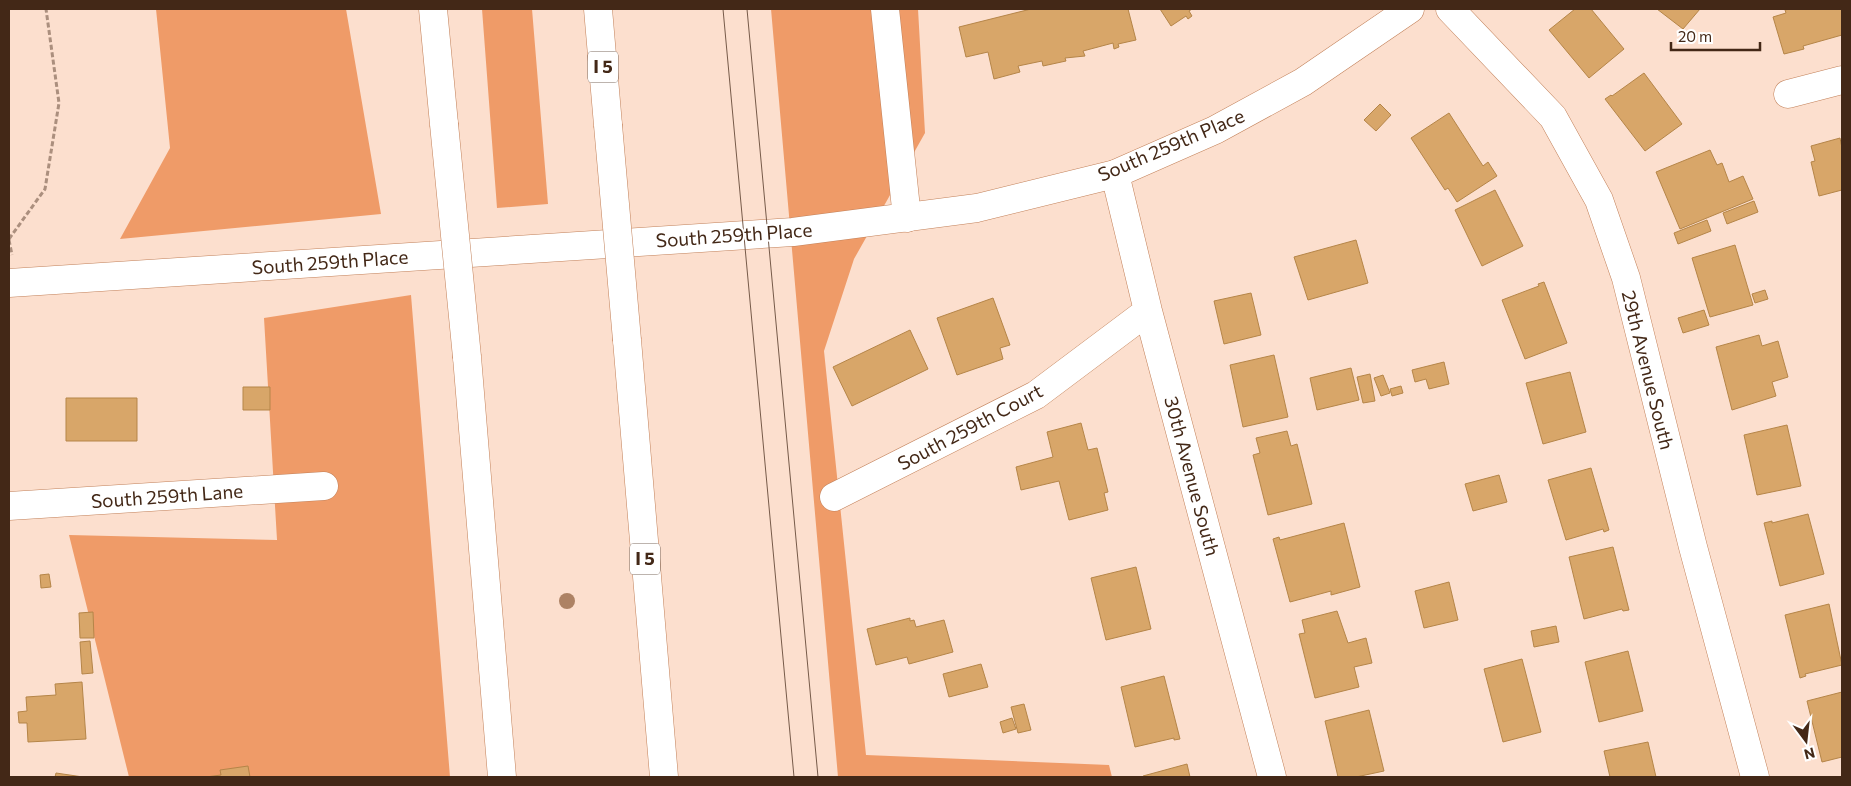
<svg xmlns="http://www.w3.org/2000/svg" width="1851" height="786" font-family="Commissioner,sans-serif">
  <rect width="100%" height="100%" fill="#fcdfce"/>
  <path fill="#ef9b68" d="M156 9H346L381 214 120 239 170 148Z
    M482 9H532L548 204 497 208Z
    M771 9H918L925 133 854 259 824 351 866 755 1109 765 1112 777H838Z
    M411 295 450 777H129L69 535 277 540 264 318Z"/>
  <path fill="#d8a669" stroke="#b58548" d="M1031 9H1128L1136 40 1118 44 1119 47 1114 49 1113 43 1083 51 1085 56 1065 58 1066 61 1043 66 1042 61 1018 66 1020 72 994 79 988 52 966 57 959 27Z
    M1160 9H1192L1189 11 1192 16 1188 19 1186 16 1171 26Z
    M1575 9H1591L1624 49 1589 78 1549 30Z
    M1657 9H1700L1683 29Z
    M1789 9H1842V35L1803 46 1804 49 1784 54 1773 17 1786 13 1785 10Z
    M1644 73 1682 124 1645 151 1605 99 1611 95 1612 96Z
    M1380 104 1391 115 1376 131 1364 120Z
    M1449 113 1483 166 1488 162 1497 176 1457 202 1448 188 1445 190 1411 138Z
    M1840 138 1842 148V190L1819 196 1811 162 1815 161 1811 146Z
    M1710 150 1717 165 1722 163 1729 182 1743 176 1753 199 1680 229 1656 172Z
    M1495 190 1523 246 1482 266 1455 210Z
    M1754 201 1758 212 1727 224 1723 213Z
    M1707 220 1711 231 1678 244 1674 233Z
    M1356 240 1368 283 1308 300 1294 257Z
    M1735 245 1753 305 1710 317 1692 258Z
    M1544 282 1567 343 1525 359 1502 300 1539 286 1538 284Z
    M1765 290 1768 299 1755 303 1752 294Z
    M1251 293 1261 335 1224 344 1214 301Z
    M993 298 1010 345 1000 348 1003 359 957 375 937 318Z
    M1704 310 1709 325 1683 333 1678 318Z
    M910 330 928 369 852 406 833 367Z
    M1759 335 1762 346 1778 341 1788 377 1772 382 1776 396 1732 410 1716 347Z
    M1274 355 1288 417 1243 427 1230 365Z
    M1444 362 1449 384 1429 389 1426 379 1415 382 1412 370Z
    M1351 368 1359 400 1317 410 1310 378Z
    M1570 372 1586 432 1543 444 1526 383Z
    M1370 374 1375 401 1363 403 1357 377Z
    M1383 375 1390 393 1381 396 1374 378Z
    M1401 386 1403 393 1392 396 1390 389Z
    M243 387H270V410H243Z
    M66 398H137V441H66Z
    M1081 423 1088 450 1097 448 1108 492 1104 493 1108 510 1069 520 1059 481 1021 490 1016 467 1053 457 1047 432Z
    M1787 425 1801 486 1757 495 1744 435Z
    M1287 431 1291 446 1297 444 1312 504 1268 515 1253 455 1260 453 1256 438Z
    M1591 468 1609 530 1604 532 1603 529 1566 540 1548 480Z
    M1499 475 1507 502 1473 511 1465 484Z
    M1808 514 1824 574 1780 586 1764 523 1772 521V523Z
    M1344 523 1360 587 1331 595V591L1290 602 1273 539 1279 537 1280 540Z
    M1613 547 1629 610 1623 611 1622 609 1584 619 1569 557Z
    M1136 567 1151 629 1106 640 1091 578Z
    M49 574 51 587 41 588 40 575Z
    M1449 582 1458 620 1424 628 1415 591Z
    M1829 604 1842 665 1805 674 1806 676 1800 678 1785 615Z
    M1337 611 1348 643 1366 638 1372 663 1354 667 1359 687 1315 698 1299 634 1305 633 1302 620Z
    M93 612 94 638H80L79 613Z
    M910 618V621L914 620 916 627 944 620 953 652 909 664 907 657 876 665 867 629Z
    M1556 626 1559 642 1534 647 1531 631Z
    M90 641 93 673 82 674 80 642Z
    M1628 651 1643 711 1599 722 1585 662Z
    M1522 659 1541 732 1503 742 1484 669Z
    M981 664 988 687 949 697 943 674Z
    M1164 676 1180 739 1174 740V738L1135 747 1121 687Z
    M82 682 86 739 28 742 27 723H19L18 712 27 711 26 697 56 695 55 684Z
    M1842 692V757L1822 762 1807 701Z
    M1024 704 1031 730 1018 733 1011 707Z
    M1369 710 1384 771 1356 777H1338L1325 721Z
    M1012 718 1016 729 1003 733 1000 722Z
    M1648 742 1656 777H1610L1604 751Z
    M1187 764 1190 777H1143V776Z
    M248 766 250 777H206L221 775 220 770Z
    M56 773 83 777H55Z"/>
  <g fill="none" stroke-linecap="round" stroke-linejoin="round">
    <g stroke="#c28059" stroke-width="29">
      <path id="minor" d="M885 9 907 218
        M1450 9 1553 117 1599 200 1626 278 1693 547 1755 777
        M1788 94 1842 80
        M1115 174 1148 311 1272 777
        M834 497 1036 395 1148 311
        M9 506 324 486"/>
    </g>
    <g stroke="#c28059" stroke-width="29">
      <path id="major" d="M9 283 793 232 977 208 1115 174 1215 130 1303 82 1410 9"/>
    </g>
    <g stroke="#c28059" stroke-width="29">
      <path id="highway" d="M433 9 444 124
        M598 9 608 125
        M627 340 664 777
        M467 357 502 777"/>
    </g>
    <path stroke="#ab8f7e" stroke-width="3" stroke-dasharray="5 2.5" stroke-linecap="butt" d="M9 239 45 189 59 103 46 9
      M9 240 12 255"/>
    <use href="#minor" stroke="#fff" stroke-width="28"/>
    <use href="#major" stroke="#fff" stroke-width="28"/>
    <use href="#highway" stroke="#fff" stroke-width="28"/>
    <path stroke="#765a49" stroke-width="1" d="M723 9 794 777
      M747 9 818 777"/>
    <g stroke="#c28059" stroke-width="29" stroke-linecap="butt">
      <path id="highway-bridge" d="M444 124 467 357
        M608 125 627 340"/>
    </g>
    <use href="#highway-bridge" stroke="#fff" stroke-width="28"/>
  </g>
  <circle fill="#ad8264" cx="567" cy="601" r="8"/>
  <g text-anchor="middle" stroke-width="4" stroke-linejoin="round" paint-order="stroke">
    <g fill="#fff" stroke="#7b685d" stroke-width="1">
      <rect x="588" y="51.5" width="30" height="31" rx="4"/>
      <rect x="630" y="543.5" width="30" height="31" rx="4"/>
    </g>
    <g font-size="18" font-weight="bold" fill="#432817">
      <text x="603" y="73">I 5</text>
      <text x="645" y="565">I 5</text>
    </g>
    <g font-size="19" fill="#432817" stroke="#fff">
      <text transform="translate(1171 145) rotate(-23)" y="7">South 259th Place</text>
      <text transform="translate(734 235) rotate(-4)" y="7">South 259th Place</text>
      <text transform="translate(330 262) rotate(-4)" y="7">South 259th Place</text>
      <text transform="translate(1648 370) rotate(76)" y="7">29th Avenue South</text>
      <text transform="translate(970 427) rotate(-28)" y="7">South 259th Court</text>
      <text transform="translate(1192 476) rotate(75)" y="7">30th Avenue South</text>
      <text transform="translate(167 496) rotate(-4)" y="7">South 259th Lane</text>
    </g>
  </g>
  <rect width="1851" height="786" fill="none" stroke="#432817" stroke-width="20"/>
  <g transform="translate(1806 741) rotate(165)" stroke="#ffffff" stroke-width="4" paint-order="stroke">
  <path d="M0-4L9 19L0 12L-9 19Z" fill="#432817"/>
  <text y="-8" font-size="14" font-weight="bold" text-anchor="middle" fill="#432817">N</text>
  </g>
  <path d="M1671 42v8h89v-8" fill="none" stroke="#432817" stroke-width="2.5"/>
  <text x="1678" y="42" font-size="15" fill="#432817" stroke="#ffffff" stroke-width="4" paint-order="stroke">20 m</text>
</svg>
